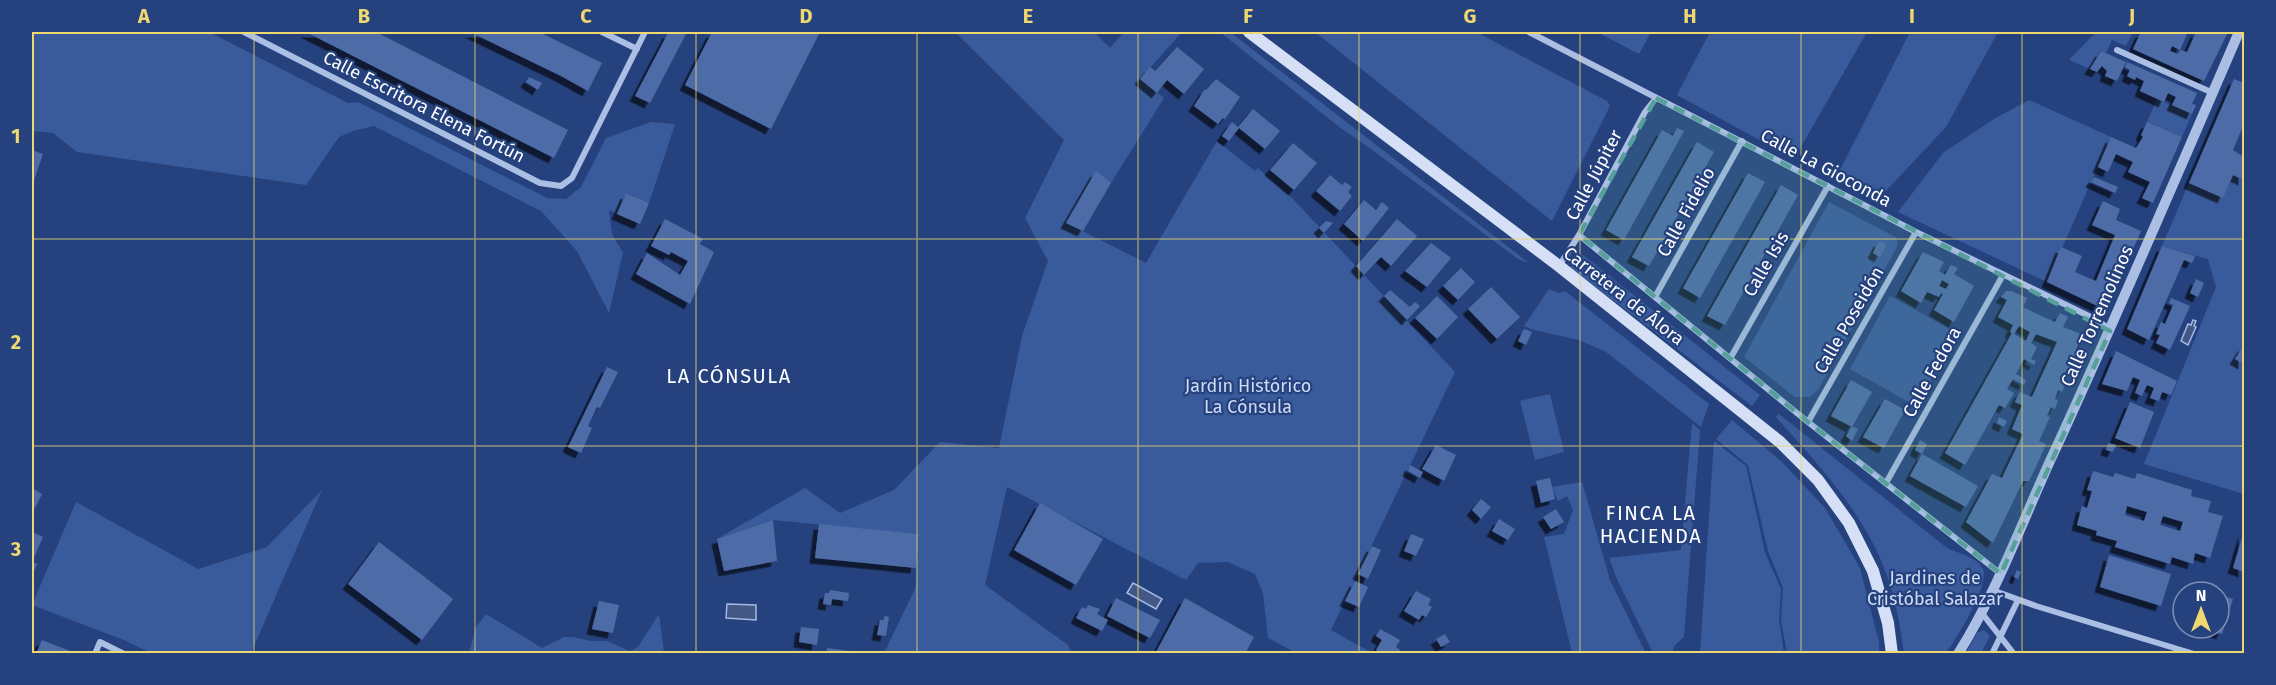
<svg xmlns="http://www.w3.org/2000/svg" width="2276" height="685" font-family="'Fira Sans',sans-serif">
  <defs>
    <filter id="shadow"><feDropShadow dx="-5.5" dy="5.5" stdDeviation="0" flood-color="#0009"/></filter>
  </defs>
  <rect width="100%" height="100%" fill="#26427e"/>
  <path fill="#395b9c" d="M32 32H209L348 103 358 102 547 198 566 199 581 187 606 138 651 122 675 124 649 203 627 193 617 214 609 210 612 234 623 253 609 313 577 251 541 211 374 126 353 131 339 137 306 185 77 152 53 133 32 131Z
    M955 32H1094L1110 48 1124 32H1182L1140 79 1164 98 1111 183 1067 223 1146 263 1217 141 1255 171 1258 168 1293 199 1455 372 1331 630 1372 653H1296L1268 638 1263 593 1255 574 1228 562 1198 563 1186 580 1007 487 985 585 1068 645 1071 653H884L915 589 919 534 773 520 717 539 805 488 840 513 894 490 940 442 999 448 1022 336 1048 261 1025 218 1064 140Z
    M1220 32H1230L1529 263 1518 259 1367 146 1338 126Z
    M1315 32H1476L1607 101 1610 106 1552 221Z
    M1597 32H1651L1639 54Z
    M1710 32H1867L1794 159 1677 95Z
    M1910 32H1998L1946 127 1883 194 1839 172Z
    M2096 32H2133L2126 46 2112 40 2106 53 2100 51 2090 69 2069 60Z
    M2157 99 2192 114 2182 137 2147 122Z
    M2029 100 2111 137 2047 282 1898 212 1943 153 1994 119Z
    M2233 175 2244 180V494L2144 464 2216 287 2208 259 2162 246 2189 183 2223 198Z
    M1829 202 1897 238V247L1818 390 1810 397H1795L1744 357Z
    M1578 254 1583 255 1760 395 1752 406 1571 268 1570 261Z
    M1549 289 1559 293 1565 291 1709 404 1701 427 1606 352 1579 340 1534 330 1524 326Z
    M1890 296 1957 333 1916 406 1850 369Z
    M1550 394 1564 452 1535 460 1520 401Z
    M1779 414 1947 548C1958 553 1978 558 1983 569 1990 584 1956 640 1946 653H1904C1900 626 1896 599 1886 573 1865 514 1817 463 1776 417Z
    M1732 420 1782 462 1825 508 1860 568 1879 642V653H1787L1781 620 1783 588 1768 551 1748 465 1716 439Z
    M1692 423 1700 430 1684 637 1675 645 1672 653H1653L1616 577 1609 558 1681 550Z
    M1714 441 1746 466 1765 553 1781 589 1779 620 1784 653H1700Z
    M1582 482 1610 580 1646 654 1572 653 1544 537 1564 534 1573 510 1567 496 1558 501 1552 487Z
    M322 490 251 653H151L124 640 32 605 76 502 198 569 267 547Z
    M486 614 542 648 564 637H573L590 641H607L630 651 638 647 659 614 664 653H469L476 627Z
    M1984 630 1990 636 1981 653H1966L1977 633Z"/>
  <path fill="#435884" stroke="#a0b9e6" stroke-width="1.5" d="M2193 320 2196 321 2194 326 2196 327 2188 345 2181 341 2188 324 2191 325Z
    M1133 583 1162 599 1156 609 1127 593Z
    M727 604 756 605V620L726 618Z"/>
  <path fill="#4e6ca7" fill-rule="evenodd" filter="url(#shadow)" d="M306 32H376L568 130 554 158Z
    M470 32H539L602 63 588 91 561 76Z
    M712 32H820L771 129 685 85Z
    M2141 32H2180L2187 34 2180 50 2187 52 2196 32H2228L2204 81 2133 49ZM2172 46 2180 50 2178 54 2170 51Z
    M668 33 687 32 650 103 635 96Z
    M1177 47 1204 69 1184 94 1167 80 1157 93 1140 79 1150 67 1155 71Z
    M2101 51 2126 62 2117 81 2105 76 2107 71 2102 66 2097 72 2090 69Z
    M2127 62 2197 93 2192 104 2196 105 2192 114 2172 105 2176 97 2168 93 2164 102 2140 91 2144 81 2136 77 2135 80 2127 76 2130 70 2125 67Z
    M529 77 542 83 538 90 526 82Z
    M1216 79 1240 97 1225 119 1223 118 1218 124 1194 106 1205 89 1206 90Z
    M2234 79 2244 83V124L2233 150 2244 157V180L2233 175 2223 198 2189 183Z
    M1253 109 1280 131 1265 149 1239 128 1229 141 1222 136 1232 122 1238 127Z
    M2147 122 2182 137 2153 203 2142 198 2150 182 2128 172 2133 162 2116 154 2108 172 2098 167 2111 137 2136 148 2143 137 2141 135Z
    M1677 128 1684 131 1624 240 1606 230 1662 130 1673 136Z
    M1697 142 1714 152 1649 266 1632 257Z
    M1293 143 1317 163 1294 190 1270 170Z
    M32 150 43 154 32 186Z
    M1096 171 1111 183 1083 231 1066 223Z
    M1748 173 1765 182 1700 298 1683 288Z
    M1330 175 1342 185 1345 182 1352 187 1348 192 1352 196 1340 211 1316 191Z
    M2094 177 2118 187 2115 193 2091 182Z
    M1781 185 1798 195 1725 325 1707 316Z
    M626 193 649 203 640 224 617 214Z
    M1364 200 1376 210 1382 202 1389 208 1363 241 1344 224Z
    M2103 201 2120 209 2116 220 2141 231 2106 310 2047 282 2061 247 2082 256 2075 272 2096 281 2115 235 2092 225Z
    M665 219 703 239 700 244 714 252 690 304 636 274 647 253 680 275 688 261 671 252 669 255 651 246Z
    M1397 219 1417 236 1391 266 1381 257 1364 275 1356 266Z
    M1326 221 1333 223 1324 233 1319 228Z
    M1879 241 1886 245 1880 257 1873 253Z
    M1431 243 1451 258 1427 287 1405 271Z
    M2162 246 2195 256 2192 263 2184 260 2149 340 2127 329Z
    M1923 252 1944 262 1939 271 1945 275 1951 265 1958 268 1954 274 1974 286 1954 322 1934 310 1943 294 1941 293 1939 297 1927 292 1921 303 1901 291ZM1942 280 1949 284 1946 289 1939 286Z
    M1461 268 1475 282 1458 300 1443 286Z
    M2196 279 2204 283 2198 297 2190 293Z
    M1491 287 1520 317 1497 339 1468 309Z
    M1390 290 1410 307 1415 302 1420 306 1407 320 1384 296Z
    M2006 291H2011L2027 298 2023 307 2039 315 2055 322 2060 313 2068 317 2063 327 2086 336 2083 343 2079 342 2076 350 2079 352 2076 359 2072 358 2069 366 2072 368 2069 376 2065 374 2062 383 2065 385 2062 392 2058 390 2055 399 2058 401 2055 409 2051 407 2047 416 2050 417 2039 441 2046 444 2040 458 2029 481H2023L1993 543 1966 522 1992 474 2002 478 2023 434 2012 429 2022 405 2015 402 2020 392 2032 397 2057 342 2036 334 2031 343 2037 347 2031 359 2036 361 2034 365 2024 359 2016 374 2026 380 2024 385 2013 379 2007 389 2014 393 2005 408 1999 405 1965 465 1945 453 2012 333 2010 332 2013 325 1998 317 2007 300 2001 297ZM2019 326 2030 332 2026 341 2014 334Z
    M1437 296 1458 317 1437 339 1415 318Z
    M2171 298 2190 306 2170 350 2156 343 2160 335 2156 334 2161 322 2165 324 2173 305 2169 303Z
    M1524 329 1532 332 1526 345 1518 341Z
    M2244 345V364L2235 359Z
    M2116 351 2177 381 2171 395 2162 392 2159 401 2150 398 2154 388 2147 385 2142 396 2135 393 2140 380 2133 377 2127 391 2102 384Z
    M607 367 618 372 600 408 597 407 588 426 592 428 581 453 568 447Z
    M1851 380 1872 392 1852 427 1831 416Z
    M1885 399 1905 410 1884 448 1863 437Z
    M2130 402 2154 412 2140 448 2115 438Z
    M1999 417 2007 421 2004 427 1997 423Z
    M1852 426 1858 429 1852 441 1846 436Z
    M1920 440 1927 444 1922 454 1915 450Z
    M2108 443 2116 445 2113 452 2106 450Z
    M1436 445 1456 455 1444 481 1422 469Z
    M1922 454 1978 486 1966 507 1910 476Z
    M1410 465 1423 472 1420 478 1408 471Z
    M2093 471 2113 477 2115 473 2135 479 2137 473 2192 490 2191 496 2211 501 2208 512 2223 516 2210 558 2195 553 2193 564 2172 557 2170 564 2115 547 2117 541 2096 535 2097 531 2077 525 2082 506 2087 508 2092 491 2087 490ZM2127 506 2147 512 2144 521 2125 515ZM2163 516 2183 522 2180 531 2160 525Z
    M1550 478 1555 499 1541 503 1536 481Z
    M32 488 42 494 35 508 32 506Z
    M1481 499 1491 507 1481 519 1472 510Z
    M1040 503 1103 539 1076 585 1014 550Z
    M1556 509 1564 522 1551 529 1543 517Z
    M1499 519 1515 529 1508 540 1492 531Z
    M773 520 777 561 724 571 717 539Z
    M819 524 919 534 916 568 815 558Z
    M2244 531V572L2233 568Z
    M32 532 43 537 32 562Z
    M1411 534 1424 539 1416 556 1404 551Z
    M379 542 453 599 422 640 348 584Z
    M1372 546 1381 550 1368 579 1358 574Z
    M2109 555 2171 574 2161 606 2100 587Z
    M32 562 37 564 32 576Z
    M2017 570 2021 572 2018 579 2014 577Z
    M1355 581 1368 587 1359 607 1345 601Z
    M830 590 849 593 848 601 832 599 831 605 823 604 825 593H829Z
    M1416 591 1431 599 1428 605 1432 607 1426 617 1422 615 1419 620 1404 611Z
    M2219 595 2233 599 2222 634 2204 628H2219Z
    M1116 598 1160 620 1150 638 1107 616Z
    M1185 598 1254 637 1245 654H1155Z
    M599 601 619 605 613 633 592 629Z
    M1088 605 1100 609 1097 614 1108 620 1102 631 1076 618 1082 607 1086 609Z
    M884 616 889 617 886 636 877 635 880 620H884Z
    M801 627 819 629 817 645 799 642Z
    M1380 629 1400 640 1396 647 1400 650 1398 654H1383L1376 650 1382 640 1376 636Z
    M1445 634 1450 642 1441 647 1436 639Z
    M42 640 75 653V654H36Z
    M827 648 857 652V654H826Z"/>
  <g fill="none" stroke-linecap="round" stroke-linejoin="round">
    <path stroke="#abbfe5" stroke-width="6" d="M244 32 540 183 561 186 572 178 645 32
      M602 32 637 49
      M1529 32 1916 232 2097 320 2110 330
      M2117 50 2213 93
      M1579 235 1808 422 2001 574
      M1559 266 1579 235 1645 112 1656 98
      M1655 297 1742 141
      M1731 357 1828 186
      M1808 422 1916 232
      M1886 483 2003 275
      M1992 590 2036 606 2194 654
      M1981 612 2014 654
      M95 654 100 642 124 654
      M1992 654 2018 600"/>
    <path stroke="#abbfe5" stroke-width="10" d="M1958 654C1996 593 2021 525 2050 461 2116 319 2177 175 2239 32"/>
    <path stroke="#d5dff5" stroke-width="12" d="M1249 32 1559 266 1780 442 1818 480 1849 523 1873 571 1888 623 1892 654"/>
  </g>
  <path fill="#579f9a" fill-opacity="0.2" stroke="#579f9a" stroke-width="4.5" stroke-dasharray="12 8" stroke-linejoin="round" d="M1656 98 2110 331 2001 574 1808 422 1579 235Z"/>
  <path fill="none" stroke="#efd870" stroke-width="1.5" stroke-opacity="0.55" d="M254 32V654M475 32V654M696 32V654M917 32V654M1138 32V654M1359 32V654M1580 32V654M1801 32V654M2022 32V654M32 239H2244M32 446H2244"/>
  <g text-anchor="middle" stroke-width="4.5" stroke-linejoin="round" paint-order="stroke">
    <g font-size="18" fill="#fff" stroke="#26427e">
      <text transform="translate(424 107) rotate(27)" y="6">Calle Escritora Elena Fortún</text>
      <text transform="translate(1826 168) rotate(28)" y="6">Calle La Gioconda</text>
      <text transform="translate(1594 175) rotate(-62)" y="6">Calle Júpiter</text>
      <text transform="translate(1686 212) rotate(-61)" y="6">Calle Fidelio</text>
      <text transform="translate(1766 264) rotate(-60)" y="6">Calle Isis</text>
      <text transform="translate(1624 296) rotate(38)" y="6">Carretera de Álora</text>
      <text transform="translate(2097 316) rotate(-66)" y="6">Calle Torremolinos</text>
      <text transform="translate(1849 320) rotate(-60)" y="6">Calle Poseidón</text>
      <text transform="translate(1932 372) rotate(-61)" y="6">Calle Fedora</text>
    </g>
    <g font-size="18" fill="#cedbf5" stroke="#26427e">
      <text x="1248" y="392">Jardín Histórico<tspan x="1248" dy="21">La Cónsula</tspan></text>
      <text x="1935" y="584">Jardines de<tspan x="1935" dy="21">Cristóbal Salazar</tspan></text>
    </g>
    <g font-size="20" letter-spacing="1.5" fill="#fff" stroke="#26427e">
      <text x="729" y="383">LA CÓNSULA</text>
      <text x="1651" y="520">FINCA LA<tspan x="1651" dy="23">HACIENDA</tspan></text>
    </g>
  </g>
  <rect width="2276" height="685" fill="none" stroke="#26427e" stroke-width="66"/>
  <g transform="translate(2201 610)"><circle r="28" fill="#26427e" stroke="#7d8eb2" stroke-width="1.5"/>
  <path d="M0-4.5L10 22L0 15L-10 22Z" fill="#efd870"/>
  <text y="-9" font-size="16" font-weight="bold" text-anchor="middle" fill="#ffffff">N</text>
  </g>
  <rect x="33" y="33" width="2210" height="619" fill="none" stroke="#efd870" stroke-width="2"/>
  <g font-size="20" text-anchor="middle" font-weight="bold" fill="#efd870">
    <text x="144" y="23">A</text>
    <text x="364" y="23">B</text>
    <text x="586" y="23">C</text>
    <text x="806" y="23">D</text>
    <text x="1028" y="23">E</text>
    <text x="1248" y="23">F</text>
    <text x="1470" y="23">G</text>
    <text x="1690" y="23">H</text>
    <text x="1912" y="23">I</text>
    <text x="2132" y="23">J</text>
    <text x="16" y="143">1</text>
    <text x="16" y="349">2</text>
    <text x="16" y="556">3</text>
  </g>
</svg>
